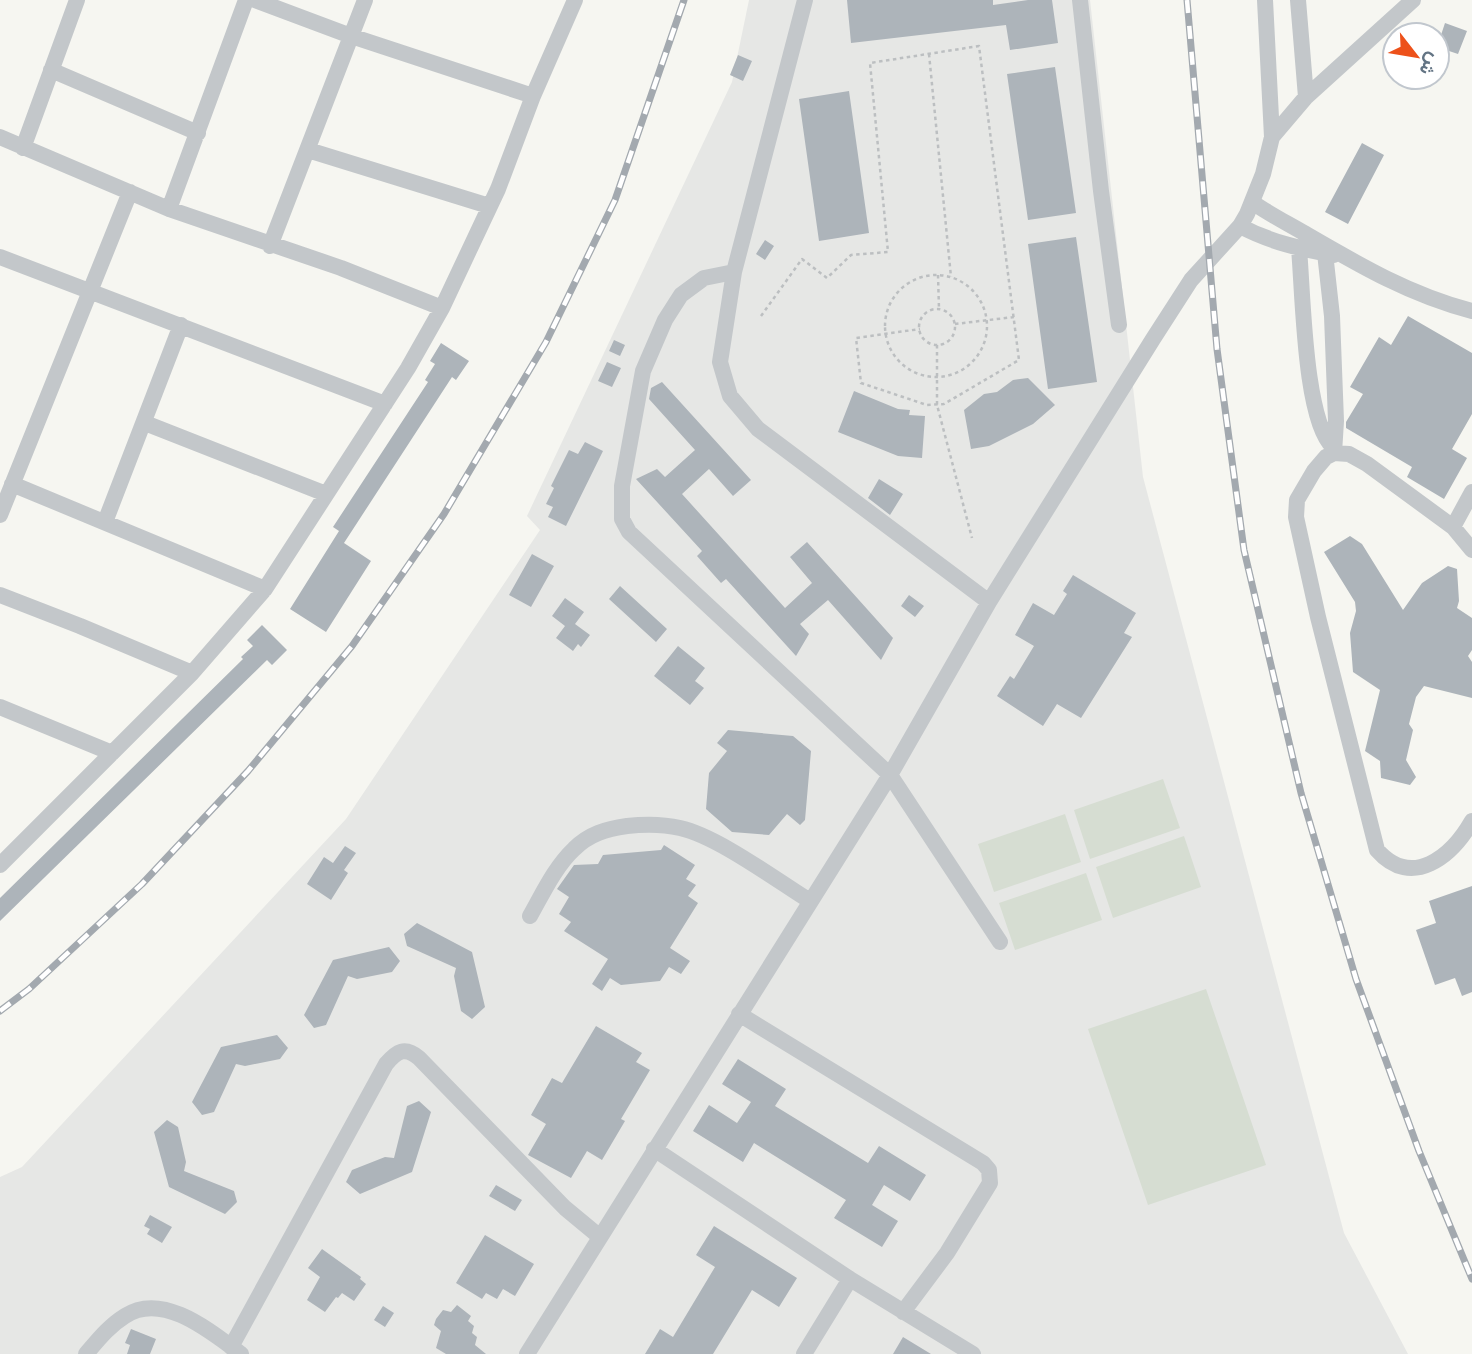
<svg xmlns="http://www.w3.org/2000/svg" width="1472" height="1354" font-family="Manrope,Vazirmatn,sans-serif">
  <rect width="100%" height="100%" fill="#f6f6f1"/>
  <path fill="#e6e7e5" d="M749 0H1090L1143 477 1344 1233 1408 1354H0V1177L22 1167 346 819 540 530 527 516 732 82Z"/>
  <path fill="#d6ddd2" d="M1163 779 1180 828 1090 859 1074 810Z
    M1065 814 1081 862 994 892 978 844Z
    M1184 836 1201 887 1113 918 1096 867Z
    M1086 873 1102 920 1015 950 999 903Z
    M1206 989 1266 1165 1148 1205 1088 1029Z"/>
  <path fill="#adb4ba" d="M847 0H993V5L1028 0H1052L1058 43 1010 50 1006 25 851 43Z
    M1445 23 1467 31 1458 54 1437 47Z
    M738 55 752 61 743 81 730 75Z
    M1055 67 1076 213 1028 220 1007 74Z
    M849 91 869 233 819 241 799 99Z
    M1362 143 1384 155 1348 224 1325 212Z
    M1076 237 1097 382 1048 389 1028 244Z
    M765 240 774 246 765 260 756 254Z
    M1408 316 1472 353V414L1452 449 1467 458 1444 499 1407 477 1412 467 1346 428V422L1363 394 1350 387 1379 337 1391 345Z
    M614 340 625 345 620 356 609 351Z
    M441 343 469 361 456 380 452 377 344 543 371 561 326 632 290 609 339 531 333 527 428 382 425 380 435 364 430 361Z
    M607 362 621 368 612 387 598 381Z
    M1028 378 1055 405 1033 424 989 446 971 449 964 410 984 394 997 392 1013 380Z
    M662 382 751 480 733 496 709 469 682 494 785 608 812 583 790 557 807 542 893 638 881 660 828 600 800 624 809 634 796 656 726 579 721 583 697 556 702 551 636 479 657 469 665 477 695 450 649 399 651 388Z
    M854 391 898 409 910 410 909 415 925 416 922 458 898 456 838 432Z
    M585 442 603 451 566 526 548 517 553 507 546 504 554 488 551 486 569 450 578 454Z
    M879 479 903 494 890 515 868 498Z
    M1350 536 1362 544 1403 610 1422 583 1448 566 1457 569 1459 601 1457 608 1472 618V650L1468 656 1472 662V698L1424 686 1416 697 1409 724 1413 730 1406 760 1416 777 1410 785 1381 778 1380 761 1365 751 1380 690 1353 672 1350 633 1356 611 1355 602 1324 552Z
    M532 554 554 566 531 607 509 595Z
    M1073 575 1136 613 1124 633 1132 637 1081 718 1057 704 1043 726 997 696 1010 676 1014 679 1034 646 1015 635 1033 603 1054 615 1067 594 1063 591Z
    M620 586 667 629 656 642 609 599Z
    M909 595 924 606 915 617 901 606Z
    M565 598 584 612 575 624 590 635 581 647 578 644 573 651 556 638 565 626 552 616Z
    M262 625 287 650 272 665 267 660 0 921V898L243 659 241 657 253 646 247 640Z
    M678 646 705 668 695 681 704 688 690 705 654 676Z
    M728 730 793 736 811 751 805 820 800 825 787 814 769 835 732 832 706 809 709 773 727 751 717 743Z
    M664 845 695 865 686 879 696 885 688 896 698 903 670 948 690 961 681 974 669 967 660 981 621 985 610 978 602 991 592 984 608 959 564 931 571 922 559 914 569 897 557 889 574 865 598 864 603 855 661 850Z
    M345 846 356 853 344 870 348 873 331 900 307 884 324 857 333 863Z
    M1472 886V992L1462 996 1455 978 1435 985 1416 930 1436 923 1429 901Z
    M417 923 472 952 485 1007 472 1019 461 1011 454 976 456 968 407 946 404 934Z
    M389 947 400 961 392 972 357 979 348 976 326 1025 314 1028 304 1015 333 960Z
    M596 1026 642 1053 636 1062 650 1070 621 1119 625 1121 602 1160 587 1151 571 1178 528 1155 546 1124 531 1115 552 1078 562 1083Z
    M277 1035 288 1048 280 1059 245 1066 236 1064 214 1112 202 1115 192 1102 221 1047Z
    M738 1059 786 1089 775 1106 868 1163 879 1146 926 1175 910 1201 884 1185 872 1205 898 1221 882 1247 834 1218 846 1200 754 1143 743 1162 693 1131 709 1105 737 1123 751 1102 722 1084Z
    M419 1101 431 1112 412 1172 360 1194 346 1182 352 1170 385 1157 394 1158 407 1106Z
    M167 1120 178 1127 186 1162 184 1171 234 1191 237 1202 225 1214 169 1187 154 1132Z
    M496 1185 522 1200 515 1211 489 1196Z
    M150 1215 172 1227 162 1243 147 1234 150 1229 144 1226Z
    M714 1226 797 1278 779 1307 752 1290 713 1354H645L660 1329 673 1337 715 1267 696 1255Z
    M485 1235 534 1264 515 1296 503 1289 497 1299 486 1293 482 1299 456 1283Z
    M322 1249 361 1277 360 1279 366 1284 354 1301 342 1293 338 1298 336 1297 325 1312 307 1300 320 1277 308 1268Z
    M457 1305 471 1316 468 1321 474 1326 472 1333 477 1337 475 1345 486 1354H446L436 1348 441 1331 434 1325 436 1319 443 1310 451 1312Z
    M383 1306 394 1313 385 1327 374 1320Z
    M131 1329 156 1339 150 1354H127L130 1345 125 1343Z
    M903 1337 931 1354H893Z"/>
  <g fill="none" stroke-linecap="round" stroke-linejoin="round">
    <path stroke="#bcbfc1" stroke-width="2.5" stroke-dasharray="3.5 3.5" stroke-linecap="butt" d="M929 54 951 277
      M938 275 939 309
      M885 326a51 51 0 1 1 102 0a51 51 0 1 1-102 0Z
      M919 327a18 18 0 1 1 36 0a18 18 0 1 1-36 0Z
      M761 316 802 259 827 278 851 255 888 252 870 63 979 46 1019 360 944 404 927 405 861 383 856 338 920 329
      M955 324 1014 317
      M937 345V405L972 538"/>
    <path stroke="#c3c7ca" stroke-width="16" d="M255 0 351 36 533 96
      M805 0 734 272 720 362 730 396 758 429 989 602
      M1080 0 1101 191 1119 325
      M1298 0 1306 97
      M51 70 198 133
      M0 137 169 209 341 268 442 308
      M1272 137 1306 97 1413 0
      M23 148 77 0
      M308 150 489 206
      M1252 202C1269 214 1287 223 1304 233 1359 265 1410 295 1472 311
      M169 209 246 0
      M1240 226C1270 242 1301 249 1334 255
      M270 246 365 0
      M1299 249C1303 291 1304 421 1333 447
      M1325 253 1332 316 1336 421 1334 453
      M0 257 385 404
      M734 272 704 278 681 295 665 320 643 371 622 486V519L629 532 890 775 1000 942
      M145 423 326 494
      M12 484 265 589
      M0 515 130 192
      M105 522 181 325
      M1453 527 1472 492
      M1472 550 1453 527 1367 464 1349 454 1334 453 1326 457 1314 471 1297 500 1296 517 1318 617 1377 850C1412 890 1452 856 1472 821
      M0 595 80 626 192 673
      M0 707 112 753
      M0 865 192 673 265 589 408 368 442 308 498 189 533 96 575 0
      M530 916C543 893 555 867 574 849 589 834 606 829 627 826 644 824 663 824 680 828 717 836 776 880 810 901
      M739 1014 983 1163 989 1170 990 1183 947 1253 903 1312
      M654 1149 850 1279 973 1354
      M231 1347 386 1064C397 1051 405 1046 419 1058L565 1208 600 1237
      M86 1354C98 1340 109 1326 125 1316 163 1291 211 1332 241 1354
      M527 1354 890 775 989 602 1153 339 1191 280 1240 226 1247 214 1263 174 1272 137 1265 0
      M804 1354 850 1279"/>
    <g stroke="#a3a9af" stroke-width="7">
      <path id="rail" d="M1187 0 1217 349 1244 550 1301 793 1356 979 1419 1151 1472 1279
        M0 1011 29 989 142 884 248 771 352 646 444 514 546 342 615 200 684 0"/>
    </g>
    <use href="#rail" stroke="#fff" stroke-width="4.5" stroke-dasharray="13" stroke-linecap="butt"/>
  </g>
  <g transform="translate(1416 56) rotate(121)"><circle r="33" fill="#ffffff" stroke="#c1c7ce" stroke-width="2"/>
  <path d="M0-5L12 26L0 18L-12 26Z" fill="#ed511a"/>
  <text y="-10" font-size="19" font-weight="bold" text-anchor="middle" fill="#637484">ش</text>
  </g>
</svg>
